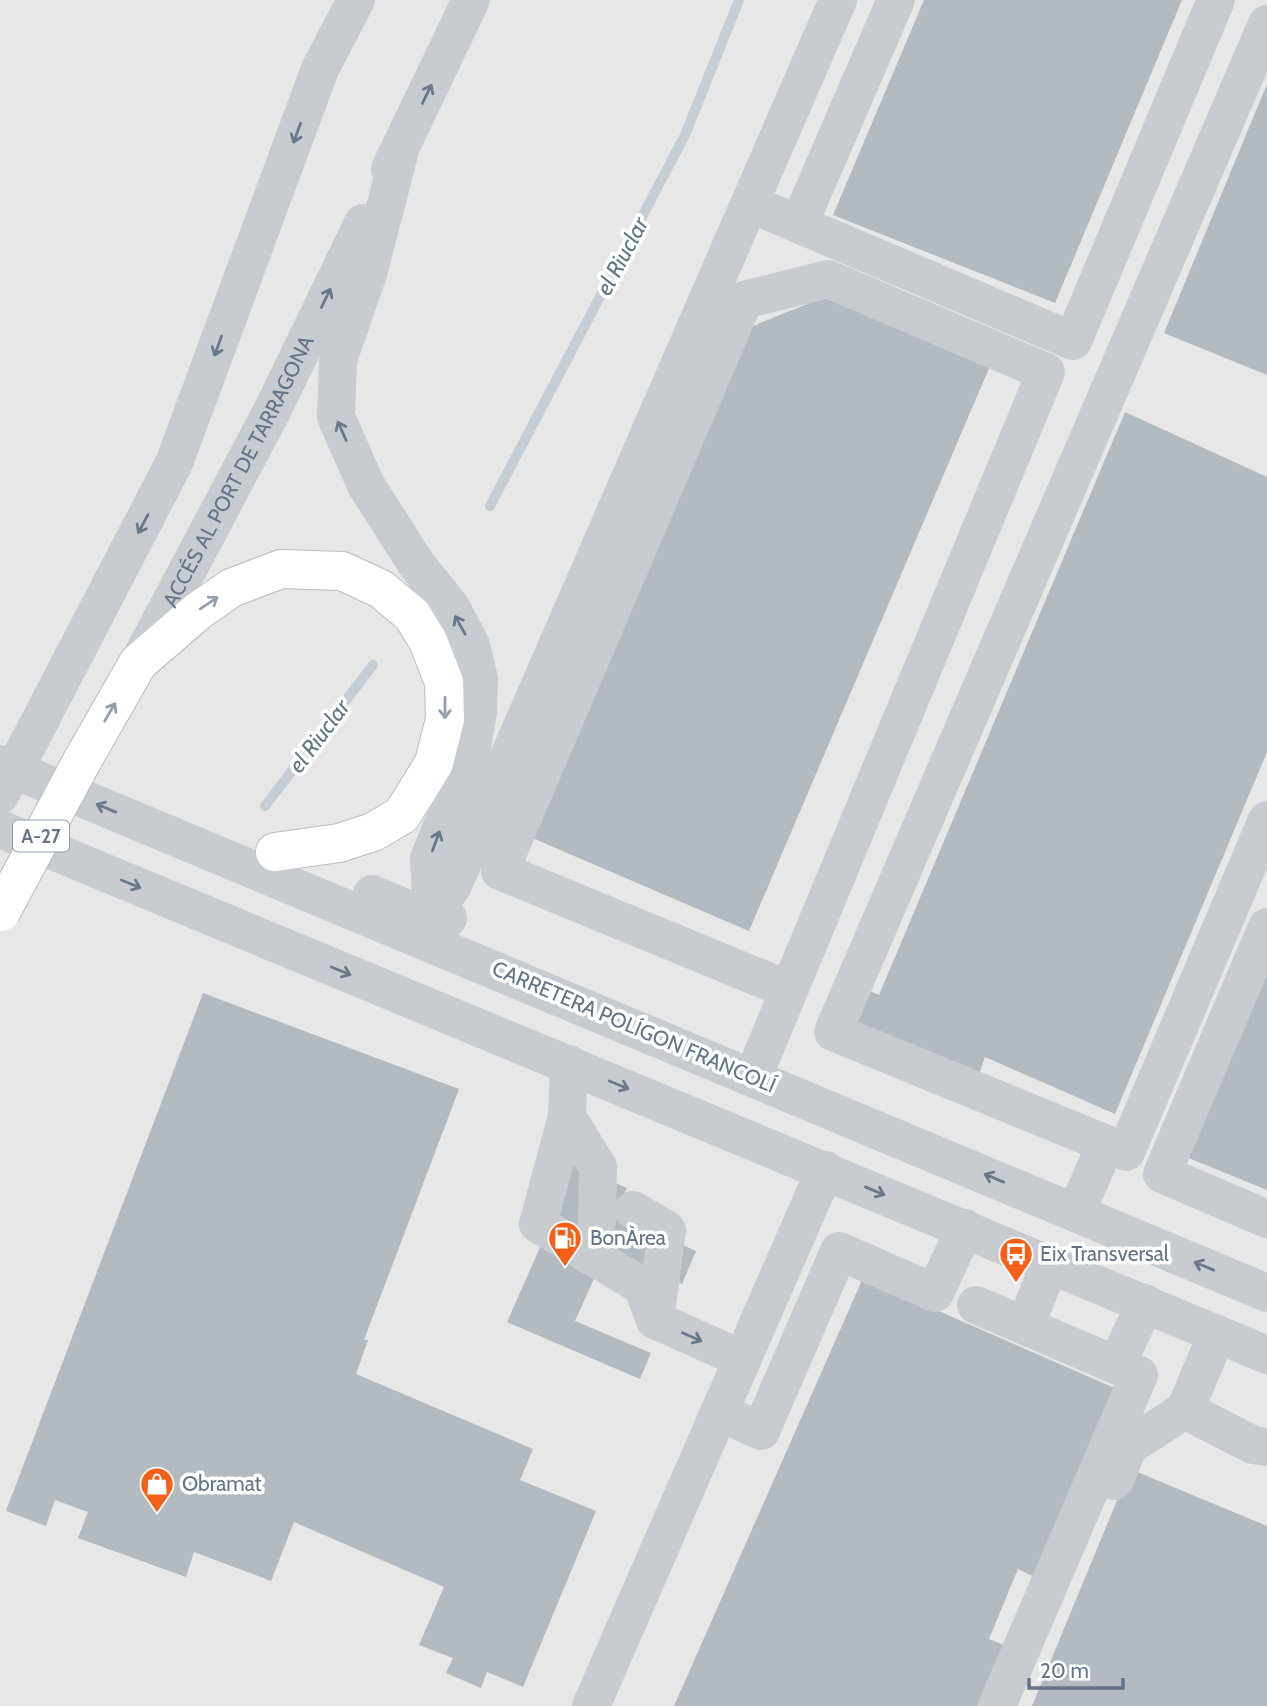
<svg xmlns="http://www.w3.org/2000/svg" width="1267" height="1706" font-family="Cabin,sans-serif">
  <rect width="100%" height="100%" fill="#f8f8f5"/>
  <path fill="#e6e7e6" d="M0 0H1267V1706H0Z"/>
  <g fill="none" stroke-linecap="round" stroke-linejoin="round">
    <path stroke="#c4ced4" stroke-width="10" d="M490 506 685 135 739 0
      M265 806 373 665"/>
  </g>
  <path fill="#b3bac0" d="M924 0H1182L1055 303 833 215Z
    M1267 84V375L1164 333Z
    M827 296 990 366 749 931 530 837 748 328Z
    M1125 412 1267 477V752L1115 1114 985 1057 978 1077 853 1020 865 989 879 995Z
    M1267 966V1190L1186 1157Z
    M203 993 459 1089 364 1340H368L356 1374 533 1449 520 1480 596 1511 523 1687 487 1672 481 1688 446 1673 453 1658 419 1645 444 1587 294 1522 271 1581 194 1552 186 1577 78 1538 88 1512 55 1500 46 1526 6 1511Z
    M541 1151 627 1188 615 1215 696 1251 682 1284 606 1252 575 1321 651 1353 640 1379 507 1322 565 1191Z
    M863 1278 1119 1390 1041 1580 1018 1569 989 1639 1011 1648 986 1706H674Z
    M1130 1469 1267 1526V1706H1032Z"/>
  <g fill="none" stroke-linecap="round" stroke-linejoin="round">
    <g stroke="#babdc1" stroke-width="40">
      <path id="highway" d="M82 761 138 663 197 612 231 588 281 569 342 571 381 589 412 615 428 641 444 682 445 719 434 763 402 815 373 832 339 843 275 852"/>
    </g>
    <g stroke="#c8cbcf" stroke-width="38">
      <path d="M1267 24 833 1032 1126 1152 1267 820"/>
      <path d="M401 146 369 270 338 360 336 417 366 485 417 565 451 607 471 645 479 679 478 712 471 753 429 859 431 896 448 918"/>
      <path d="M390 169 471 0"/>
      <path d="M751 204 1073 341 1216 0"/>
      <path d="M799 224 896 0"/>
      <path id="s1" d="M139 662 273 409 363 223"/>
      <path d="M31 738 174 463 320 69 356 0"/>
      <path d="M0 764 1267 1293"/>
      <path d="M0 829 1267 1355"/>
      <path d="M372 894 413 911 438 907 453 885 838 0"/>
      <path d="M1267 927 1162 1174 1267 1219"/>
      <path d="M569 1064 567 1117 538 1224 642 1286 655 1320 742 1359"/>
      <path d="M753 1077 1046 372 828 279 744 300 500 871 789 990"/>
      <path d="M567 1117 598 1167 597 1222 590 1256"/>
      <path d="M633 1210 667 1230 655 1320"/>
      <path d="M1076 1212 1106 1144"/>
      <path d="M976 1305 1139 1375 997 1706"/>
      <path d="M1025 1326 1050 1264"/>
      <path d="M1117 1365 1145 1303"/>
      <path d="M1185 1410 1253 1445 1267 1447"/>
      <path d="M719 1412 761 1431 839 1251 935 1293 965 1228"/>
      <path d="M1114 1481 1129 1446 1185 1410 1217 1334"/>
      <path d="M591 1706 825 1170"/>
    </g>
    <use href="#highway" stroke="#fff" stroke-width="38"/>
    <g stroke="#babdc1" stroke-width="40" stroke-linecap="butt">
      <path id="highway-bridge" d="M1 912 82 761"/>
    </g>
    <path stroke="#c8cbcf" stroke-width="38" d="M0 795 31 738"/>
    <use href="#highway-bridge" stroke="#fff" stroke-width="38"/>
  </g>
  <defs><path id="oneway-shaft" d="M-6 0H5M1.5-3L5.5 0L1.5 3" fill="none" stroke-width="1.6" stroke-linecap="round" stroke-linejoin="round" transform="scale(1.75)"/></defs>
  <g stroke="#69798c">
    <use href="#oneway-shaft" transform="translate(427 94) rotate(-64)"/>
    <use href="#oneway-shaft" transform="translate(297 133) rotate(110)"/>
    <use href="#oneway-shaft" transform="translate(326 298) rotate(-64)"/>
    <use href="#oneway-shaft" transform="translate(218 346) rotate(110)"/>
    <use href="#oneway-shaft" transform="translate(342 431) rotate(-114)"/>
    <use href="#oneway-shaft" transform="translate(143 524) rotate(118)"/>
    <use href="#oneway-shaft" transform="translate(460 625) rotate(-119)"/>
    <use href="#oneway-shaft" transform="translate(106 808) rotate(-157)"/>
    <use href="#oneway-shaft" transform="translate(436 841) rotate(-70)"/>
    <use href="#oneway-shaft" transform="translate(131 884) rotate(22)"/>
    <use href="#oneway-shaft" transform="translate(341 971) rotate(22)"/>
    <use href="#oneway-shaft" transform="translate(619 1085) rotate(22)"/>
    <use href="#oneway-shaft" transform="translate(994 1178) rotate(-157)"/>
    <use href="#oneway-shaft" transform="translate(875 1191) rotate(23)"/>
    <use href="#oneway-shaft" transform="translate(1204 1266) rotate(-157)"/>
    <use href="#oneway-shaft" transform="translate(692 1337) rotate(24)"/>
  </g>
  <g stroke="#929eac">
    <use href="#oneway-shaft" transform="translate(209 603) rotate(-34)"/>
    <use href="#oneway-shaft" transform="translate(445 708) rotate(90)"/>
    <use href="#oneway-shaft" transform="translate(110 712) rotate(-60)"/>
  </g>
  <defs>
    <g id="fuel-pin" transform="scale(1.75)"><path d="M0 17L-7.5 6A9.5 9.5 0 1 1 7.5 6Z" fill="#f56019" stroke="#fff"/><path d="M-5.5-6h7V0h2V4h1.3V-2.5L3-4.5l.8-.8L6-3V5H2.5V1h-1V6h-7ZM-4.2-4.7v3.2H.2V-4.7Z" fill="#fff"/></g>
    <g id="bus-pin" transform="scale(1.75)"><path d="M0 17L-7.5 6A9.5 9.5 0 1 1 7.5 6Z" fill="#f56019" stroke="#fff"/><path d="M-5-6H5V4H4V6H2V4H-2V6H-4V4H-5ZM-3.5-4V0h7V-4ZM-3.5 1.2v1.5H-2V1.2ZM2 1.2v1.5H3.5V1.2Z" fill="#fff"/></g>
    <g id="shop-pin" transform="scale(1.75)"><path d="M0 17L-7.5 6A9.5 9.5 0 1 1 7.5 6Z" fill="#f56019" stroke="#fff"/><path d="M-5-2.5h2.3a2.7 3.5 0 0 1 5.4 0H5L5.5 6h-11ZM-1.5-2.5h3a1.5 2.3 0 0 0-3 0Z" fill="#fff"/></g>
  </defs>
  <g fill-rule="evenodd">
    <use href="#fuel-pin" x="565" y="1238"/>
    <use href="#bus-pin" x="1016" y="1254"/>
    <use href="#shop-pin" x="157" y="1484"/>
  </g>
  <g text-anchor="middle" stroke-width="7" stroke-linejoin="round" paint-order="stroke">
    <rect fill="#fff" stroke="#929eac" stroke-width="2" x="13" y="820.5" width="56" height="31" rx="5"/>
    <g font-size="19" font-weight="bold" fill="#647589">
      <text x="41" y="843">A-27</text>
    </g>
    <g font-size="21" fill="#647589" stroke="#fff">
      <text dy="7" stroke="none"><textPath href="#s1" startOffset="215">ACCÉS AL PORT DE TARRAGONA</textPath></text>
      <text transform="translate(634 1027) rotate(23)" y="7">CARRETERA POLÍGON FRANCOLÍ</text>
    </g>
    <g font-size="21" fill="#647589" stroke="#fff" text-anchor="start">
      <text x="590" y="1245">BonÀrea</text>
      <text x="1040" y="1261">Eix Transversal</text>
      <text x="182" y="1491">Obramat</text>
    </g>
    <g font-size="23" font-style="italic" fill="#607785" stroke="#fff">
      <text transform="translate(622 256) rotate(-62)" y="8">el Riuclar</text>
      <text transform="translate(319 736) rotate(-53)" y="8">el Riuclar</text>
    </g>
  </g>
  <path d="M1029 1678v10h94v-10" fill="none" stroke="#647589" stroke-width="3.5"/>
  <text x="1040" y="1678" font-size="21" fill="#647589" stroke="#ffffff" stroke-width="5" paint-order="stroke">20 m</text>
</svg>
